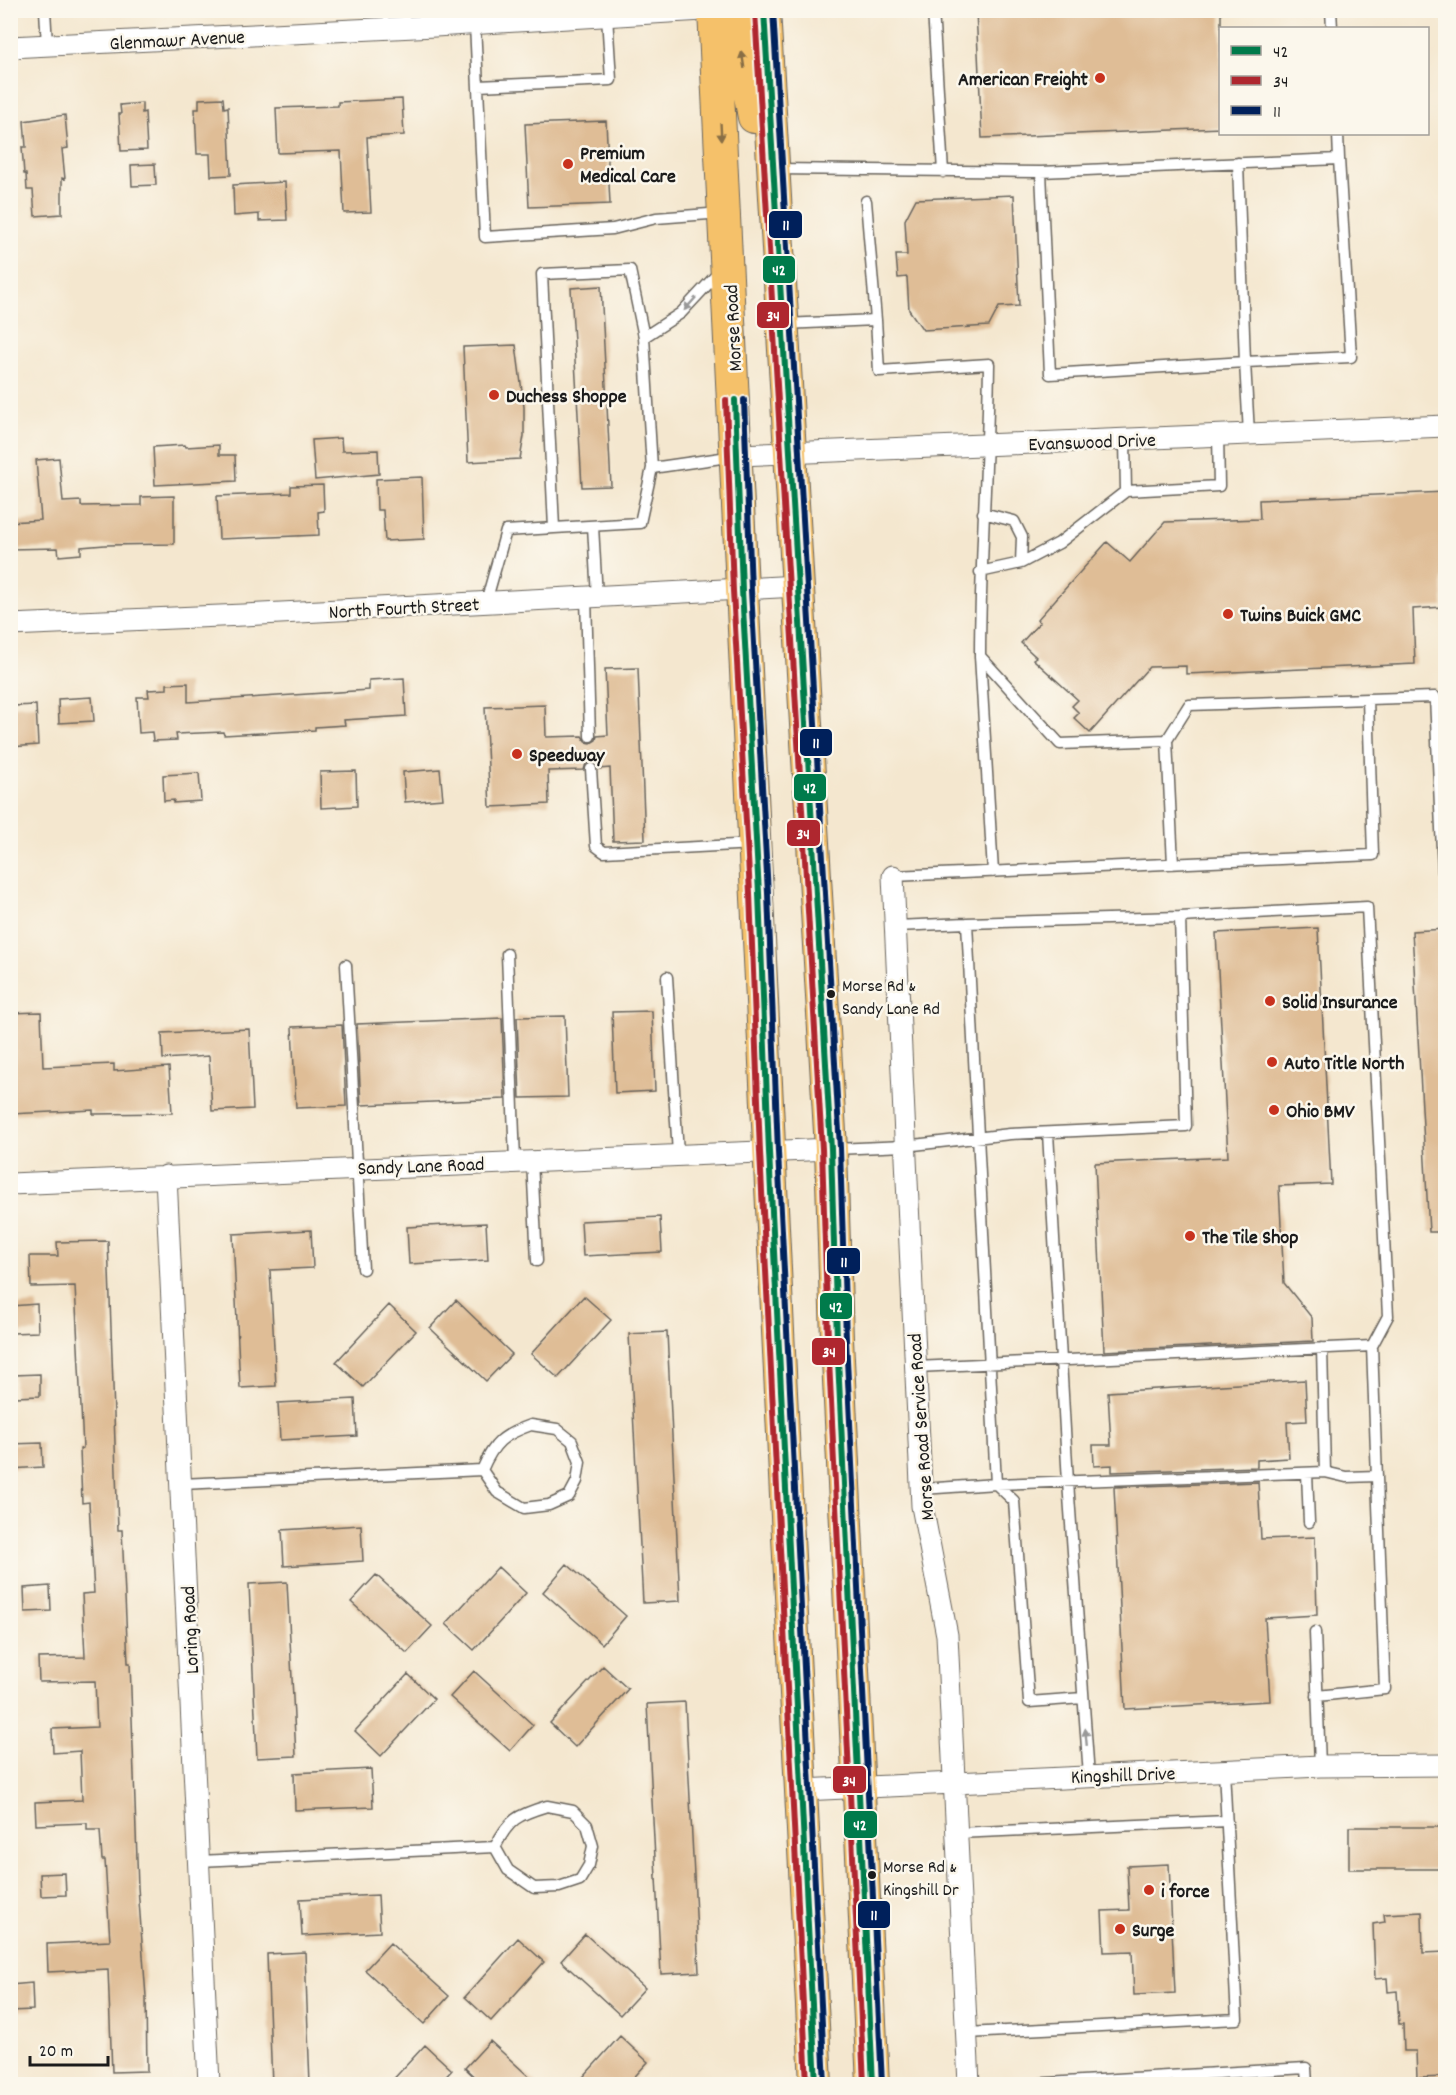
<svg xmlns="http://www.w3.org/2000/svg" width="1456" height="2095" font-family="Dekko,sans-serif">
  <rect width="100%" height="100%" fill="#fbf7ec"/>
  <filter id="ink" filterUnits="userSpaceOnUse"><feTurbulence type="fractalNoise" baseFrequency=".0167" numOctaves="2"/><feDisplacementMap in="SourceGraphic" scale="12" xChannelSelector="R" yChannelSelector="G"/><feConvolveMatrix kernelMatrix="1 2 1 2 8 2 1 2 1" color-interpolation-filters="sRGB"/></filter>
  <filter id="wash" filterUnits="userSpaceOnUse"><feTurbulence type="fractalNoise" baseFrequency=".008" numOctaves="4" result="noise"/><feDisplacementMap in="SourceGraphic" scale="24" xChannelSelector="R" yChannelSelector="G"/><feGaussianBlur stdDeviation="1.35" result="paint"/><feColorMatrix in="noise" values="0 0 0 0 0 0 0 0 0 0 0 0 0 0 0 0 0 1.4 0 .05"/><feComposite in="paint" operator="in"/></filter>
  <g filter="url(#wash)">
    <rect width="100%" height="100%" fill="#f4e7cf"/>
    <g id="blocks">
      <path fill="#dfbd96" d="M976 10H1221V128L982 138Z
        M223 98 224 108 228 107 231 175 211 176 210 154H197L195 109H199V99Z
        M402 99 404 135 367 137 371 212 344 213 341 151 278 153 276 108 338 106V102Z
        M142 103V113L145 112 147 150 121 151 119 114H121L120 105Z
        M65 115 68 148 62 149 65 179 62 178V214L35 216 33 190H27L26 174H24L22 147H26L24 121Z
        M606 121 610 204 529 207 525 124Z
        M155 164 156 185 132 186 131 165Z
        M285 182 287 220 259 221V214L234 216 233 185Z
        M1014 195 1019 306 999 307 989 326 923 330 909 310 907 277 898 278 896 255H907L905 220 916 199Z
        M601 286 611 486 582 487 571 288Z
        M516 345 524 407V436L520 459 468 462 463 347Z
        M341 438 342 451 378 450 379 474 315 480 312 440Z
        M185 445 186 447 219 445V455H235L236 481 155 485 153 447Z
        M59 458 63 502 81 501V506L141 505V497L174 496V544L105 545 81 547V554L59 556 58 548 10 549V522L41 520 36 460Z
        M422 477 424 539 385 541 383 510H377L376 479Z
        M323 485 324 511 318 512 319 535 219 539 217 496 291 493V486Z
        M1446 492V579H1442L1443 607 1413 609 1415 664 1186 674V666L1149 667 1090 733 1074 718 1079 713 1072 706 1078 700 1033 659 1036 657 1021 643 1040 622 1037 620 1107 542 1130 562 1165 522 1260 519 1259 500Z
        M638 668 645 840 613 841 610 768 599 769 594 762 586 763 584 770 548 771 549 804 490 807 485 707 545 705 546 737 582 736 586 742 591 743 596 740 597 736 608 735 605 669Z
        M404 678 406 716 344 720 345 725 315 727V730L224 735 223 732 176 734 177 740 153 741 152 732 139 733 137 697H149L148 690 167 689V684L188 683V702L369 690V680Z
        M92 697 94 721 59 723 58 699Z
        M36 705 38 745 10 747V709L13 708V706Z
        M440 769 443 799 405 802 403 772Z
        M356 771 357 806 321 808 320 772Z
        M199 773 201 801 173 803 174 800 164 801 163 775Z
        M1318 928 1331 1184 1279 1186 1284 1283 1312 1318 1313 1341 1104 1351 1095 1163 1228 1157 1216 933Z
        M1446 929V1232H1429L1412 931Z
        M652 1011 655 1091 615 1093 612 1012Z
        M41 1012 43 1067 114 1064V1071L169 1067 172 1113 93 1114V1110L10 1114V1013Z
        M565 1016 568 1097 520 1098 517 1017Z
        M502 1018 505 1099 361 1105 357 1024Z
        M342 1025 346 1106 296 1108 292 1027Z
        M249 1029 253 1109 212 1111 209 1056 163 1059 162 1033Z
        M660 1217 662 1252 583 1256 581 1221Z
        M486 1223 488 1260 409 1264 407 1227Z
        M311 1230 313 1268 270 1270 276 1386 240 1388 233 1234Z
        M108 1241 118 1530H122L128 1663H130L138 1887 146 1997 147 2071 112 2072 108 1969 48 1972 47 1944 110 1941 105 1860H102L100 1830H87V1823L36 1825 35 1802 82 1800 80 1751 53 1753 52 1729 97 1727 95 1681 39 1682 38 1658 85 1657 82 1594 94 1593 89 1502 82 1503 80 1449 83 1448 75 1286 31 1287 30 1256H58L57 1242Z
        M584 1296 611 1320 558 1378 531 1354Z
        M456 1300 512 1354 486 1381 430 1328Z
        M37 1304 38 1332 12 1333 11 1306Z
        M389 1305 416 1331 363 1387 336 1362Z
        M667 1332 680 1601 643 1603 629 1334Z
        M40 1374V1396L15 1397 14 1375Z
        M1305 1380 1307 1421 1287 1422 1289 1458 1257 1460V1467L1112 1472V1465L1094 1466 1093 1445H1111L1108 1392Z
        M355 1399 357 1436 280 1440 278 1403Z
        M42 1443 43 1467 10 1469V1444Z
        M1258 1482 1261 1539 1315 1537 1317 1615 1265 1618 1270 1701 1125 1709 1114 1487Z
        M361 1525 363 1561 284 1566 282 1530Z
        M567 1564 626 1616 602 1644 543 1592Z
        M498 1567 526 1593 474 1650 446 1624Z
        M376 1575 432 1626 407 1653 351 1602Z
        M287 1582 296 1756 257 1758 249 1584Z
        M50 1586 51 1611 25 1612 24 1588Z
        M603 1666 628 1689 575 1747 550 1723Z
        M474 1671 533 1725 510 1751 450 1697Z
        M408 1674 434 1699 381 1756 355 1731Z
        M685 1702 699 1972 661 1974 647 1704Z
        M371 1769 373 1807 295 1810 294 1773Z
        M1349 1827H1446V1869H1349Z
        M1169 1864 1175 1993 1134 1995 1132 1951 1104 1952 1102 1911 1129 1910 1127 1866Z
        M65 1873 66 1895 41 1896 40 1874Z
        M378 1895 380 1932 302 1936 300 1899Z
        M1422 1912 1423 1953 1446 1952V2077L1417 2078 1416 2051H1404L1403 2024H1399L1397 1991 1388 1992 1387 1978 1375 1979 1373 1924 1385 1922 1384 1914Z
        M585 1934 645 1988 620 2015 561 1961Z
        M518 1938 544 1962 491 2021 465 1997Z
        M390 1943 449 1996 424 2024 365 1970Z
        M305 1952 310 2085H272L267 1954Z
        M32 1983 33 2010 10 2011V1985Z
        M620 2036 648 2062 627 2085H576Z
        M490 2041 538 2085H483L465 2068Z
        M425 2045 452 2070 438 2085H388Z"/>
    </g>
  </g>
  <g filter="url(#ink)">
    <use href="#blocks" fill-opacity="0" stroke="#68635b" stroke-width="1.5"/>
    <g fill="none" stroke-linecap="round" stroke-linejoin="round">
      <g stroke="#68635b" stroke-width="13">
        <path id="service" d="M45 10 47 45
          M434 10 435 26
          M933 10 943 172
          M1331 10 1332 28
          M475 24 485 237 613 229 656 218 722 213
          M478 86 611 80 607 16
          M1338 134 1339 159
          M777 169 1041 172 1339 159 1351 357 1245 362 1249 434
          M1041 172 1050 374 1245 362 1238 163
          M866 201 876 320
          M784 324 876 320 879 371 989 364C988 462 980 559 980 656L1060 744 1167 740 1189 705 1368 699
          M644 337 681 313 722 269
          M1125 440 1126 491
          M652 468 640 523 554 528 542 274 630 270 644 337 652 468 735 456
          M983 513 1014 521 1022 537 1021 563
          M593 526 597 597
          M980 572 1021 563 1059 543 1126 491 1219 486 1218 435
          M586 598 590 736
          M486 602 506 531 554 528
          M980 656 993 872
          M1167 740 1173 864
          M591 769 596 846 604 852 754 844
          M893 876 1373 855 1368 699 1435 697 1443 872 1446 871
          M896 926 967 923
          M507 954 515 1161
          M346 965 363 1269
          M667 977 678 1154
          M1048 1133 1068 1482 1089 1776
          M835 1149 905 1146 1010 1134 1186 1126 1180 917 1367 907 1388 1316 1372 1346 916 1367
          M532 1160 537 1261
          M531 1425 557 1429 572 1441 580 1462 577 1481 569 1496 549 1505 524 1508 497 1492 482 1470C494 1442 503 1435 531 1425Z
          M1325 1472 1346 1477 1377 1476
          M1307 1473 1309 1522
          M181 1484 482 1470
          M922 1489 996 1484 1325 1472 1322 1348
          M1315 1632 1320 1766
          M1317 1696 1385 1689 1372 1346
          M1083 1698 1029 1702 1014 1501 996 1484 967 923 1180 917
          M547 1806 573 1811 587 1825 593 1846 589 1865 580 1880 559 1887 534 1888 508 1870 495 1847C509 1819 517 1815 547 1806Z
          M957 1833 1227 1821
          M199 1861 495 1847
          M967 2033 1237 2019 1224 1770
          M1030 2084 1306 2068 1307 2084"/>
      </g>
      <g stroke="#68635b" stroke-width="23">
        <path id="minor" d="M10 47 435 26 703 10
          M738 455 1446 426
          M10 625 243 615 798 586
          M893 876 922 1506 947 1635 969 2084
          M166 1176 209 2084
          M10 1184 831 1149
          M802 1790 1320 1766 1446 1765"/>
      </g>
      <g stroke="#68635b" stroke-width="34">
        <path id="primary" d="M714 10C752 702 778 1393 816 2084
          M717 10 729 13 737 25 754 117
          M764 10 831 1149 837 1339 873 2084"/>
      </g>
      <use href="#service" stroke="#fff" stroke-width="10"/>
      <use href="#minor" stroke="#fff" stroke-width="21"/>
      <use href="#primary" stroke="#f5c16b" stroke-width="32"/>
      <g stroke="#fbf7ec" stroke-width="10">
        <path id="bus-1" d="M764 10 831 1149 837 1339 873 2084
          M735 400 742 590 759 893 769 1152 816 2084"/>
      </g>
      <g stroke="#fbf7ec" stroke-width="10">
        <path id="bus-2" d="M755 11 822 1149 828 1339 864 2084
          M726 400 733 591 750 893 760 1152 807 2084"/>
      </g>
      <g stroke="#fbf7ec" stroke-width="10">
        <path id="bus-3" d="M773 10 840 1148 846 1339 882 2084
          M744 400 751 590 768 893 778 1152 825 2084"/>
      </g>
      <use href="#bus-1" stroke="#007b4b" stroke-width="6"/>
      <use href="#bus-2" stroke="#af272f" stroke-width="6"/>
      <use href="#bus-3" stroke="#00205b" stroke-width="6"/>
    </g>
    <defs><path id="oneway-solid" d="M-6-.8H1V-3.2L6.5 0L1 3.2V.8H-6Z" transform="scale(1.5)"/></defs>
    <g fill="#886e44">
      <use href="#oneway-solid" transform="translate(743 60) rotate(-99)"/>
      <use href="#oneway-solid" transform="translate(721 132) rotate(87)"/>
    </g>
    <g fill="#999">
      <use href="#oneway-solid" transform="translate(690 304) rotate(132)"/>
      <use href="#oneway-solid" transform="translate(1086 1737) rotate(-95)"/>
    </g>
  </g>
  <g fill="#c8321e" stroke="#fbf7ec" stroke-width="2">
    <circle cx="1100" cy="78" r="6"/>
    <circle cx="568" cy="164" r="6"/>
    <circle cx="494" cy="395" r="6"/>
    <circle cx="1228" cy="614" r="6"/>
    <circle cx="517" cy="754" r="6"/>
    <circle cx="1270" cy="1001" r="6"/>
    <circle cx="1272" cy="1062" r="6"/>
    <circle cx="1274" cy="1110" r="6"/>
    <circle cx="1190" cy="1236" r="6"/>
    <circle cx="1149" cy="1890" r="6"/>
    <circle cx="1120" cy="1929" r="6"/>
  </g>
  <g fill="#1c1c1c" stroke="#fbf7ec" stroke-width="2">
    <circle cx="831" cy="994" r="5"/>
    <circle cx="872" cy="1875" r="5"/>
  </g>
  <g text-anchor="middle" stroke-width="5" stroke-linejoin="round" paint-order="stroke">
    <g font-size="18" fill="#1c1c1c" stroke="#fbf7ec" text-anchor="start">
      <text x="842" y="991">Morse Rd &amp;<tspan x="842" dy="23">Sandy Lane Rd</tspan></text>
      <text x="883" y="1872">Morse Rd &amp;<tspan x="883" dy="23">Kingshill Dr</tspan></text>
    </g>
    <g font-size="20" fill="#1c1c1c" stroke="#fbf7ec">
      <text transform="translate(177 39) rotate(-3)" y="7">Glenmawr Avenue</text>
      <text transform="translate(732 328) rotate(-93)" y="7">Morse Road</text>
      <text transform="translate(1092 441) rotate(-2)" y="7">Evanswood Drive</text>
      <text transform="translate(404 607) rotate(-3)" y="7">North Fourth Street</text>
      <text transform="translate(421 1165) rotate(-2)" y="7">Sandy Lane Road</text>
      <text transform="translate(920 1427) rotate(-94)" y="7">Morse Road Service Road</text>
      <text transform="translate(189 1630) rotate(-93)" y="7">Loring Road</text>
      <text transform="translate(1123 1774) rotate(-2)" y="7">Kingshill Drive</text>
    </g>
    <g font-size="20" font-weight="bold" fill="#1c1c1c" stroke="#fbf7ec" text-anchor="start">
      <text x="1088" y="85" text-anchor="end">American Freight</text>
      <text x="580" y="159">Premium<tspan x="580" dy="23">Medical Care</tspan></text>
      <text x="506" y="402">Duchess Shoppe</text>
      <text x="1240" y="621">Twins Buick GMC</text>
      <text x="529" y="761">Speedway</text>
      <text x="1282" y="1008">Solid Insurance</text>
      <text x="1284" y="1069">Auto Title North</text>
      <text x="1286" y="1117">Ohio BMV</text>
      <text x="1202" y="1243">The Tile Shop</text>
      <text x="1161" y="1897">i force</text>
      <text x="1132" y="1936">Surge</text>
    </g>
  </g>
  <g stroke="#fbf7ec" stroke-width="2">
    <rect x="768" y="210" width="35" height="29" rx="6" fill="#00205b"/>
    <rect x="762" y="255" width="34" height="29" rx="6" fill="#007b4b"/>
    <rect x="756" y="301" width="34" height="28" rx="6" fill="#af272f"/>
    <rect x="799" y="728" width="34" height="29" rx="6" fill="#00205b"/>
    <rect x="793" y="773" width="34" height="29" rx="6" fill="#007b4b"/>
    <rect x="786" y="819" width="35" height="28" rx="6" fill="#af272f"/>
    <rect x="826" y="1247" width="35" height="28" rx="6" fill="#00205b"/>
    <rect x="819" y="1292" width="34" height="28" rx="6" fill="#007b4b"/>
    <rect x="811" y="1337" width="35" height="29" rx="6" fill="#af272f"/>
    <rect x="832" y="1765" width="35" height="29" rx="6" fill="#af272f"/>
    <rect x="843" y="1810" width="35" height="29" rx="6" fill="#007b4b"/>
    <rect x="857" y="1900" width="34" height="29" rx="6" fill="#00205b"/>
  </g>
  <g font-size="16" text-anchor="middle" font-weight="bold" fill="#fff">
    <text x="786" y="230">11</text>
    <text x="779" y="275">42</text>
    <text x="773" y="321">34</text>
    <text x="816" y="748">11</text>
    <text x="810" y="793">42</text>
    <text x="803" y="839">34</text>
    <text x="844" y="1267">11</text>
    <text x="836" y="1312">42</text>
    <text x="829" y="1357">34</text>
    <text x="849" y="1786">34</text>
    <text x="860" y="1830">42</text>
    <text x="874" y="1920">11</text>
  </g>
  <rect width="1456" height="2095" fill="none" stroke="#fbf7ec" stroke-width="36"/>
  <rect x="1219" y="27" width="210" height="108" fill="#fbf7ec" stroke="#a29f99" stroke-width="1.5"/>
  <rect x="1231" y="46" width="30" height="9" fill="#007b4b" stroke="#a29f99" stroke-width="1.5"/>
  <text x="1273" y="57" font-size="18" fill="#1c1c1c">42</text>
  <rect x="1231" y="76" width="30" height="9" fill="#af272f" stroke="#a29f99" stroke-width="1.5"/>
  <text x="1273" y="87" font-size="18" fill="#1c1c1c">34</text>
  <rect x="1231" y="106" width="30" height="9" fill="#00205b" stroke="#a29f99" stroke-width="1.5"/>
  <text x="1273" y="117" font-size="18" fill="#1c1c1c">11</text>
  <path d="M30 2056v9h78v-9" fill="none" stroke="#1c1c1c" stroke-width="3"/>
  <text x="39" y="2056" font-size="18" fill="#1c1c1c" stroke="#fbf7ec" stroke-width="4.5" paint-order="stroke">20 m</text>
</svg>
